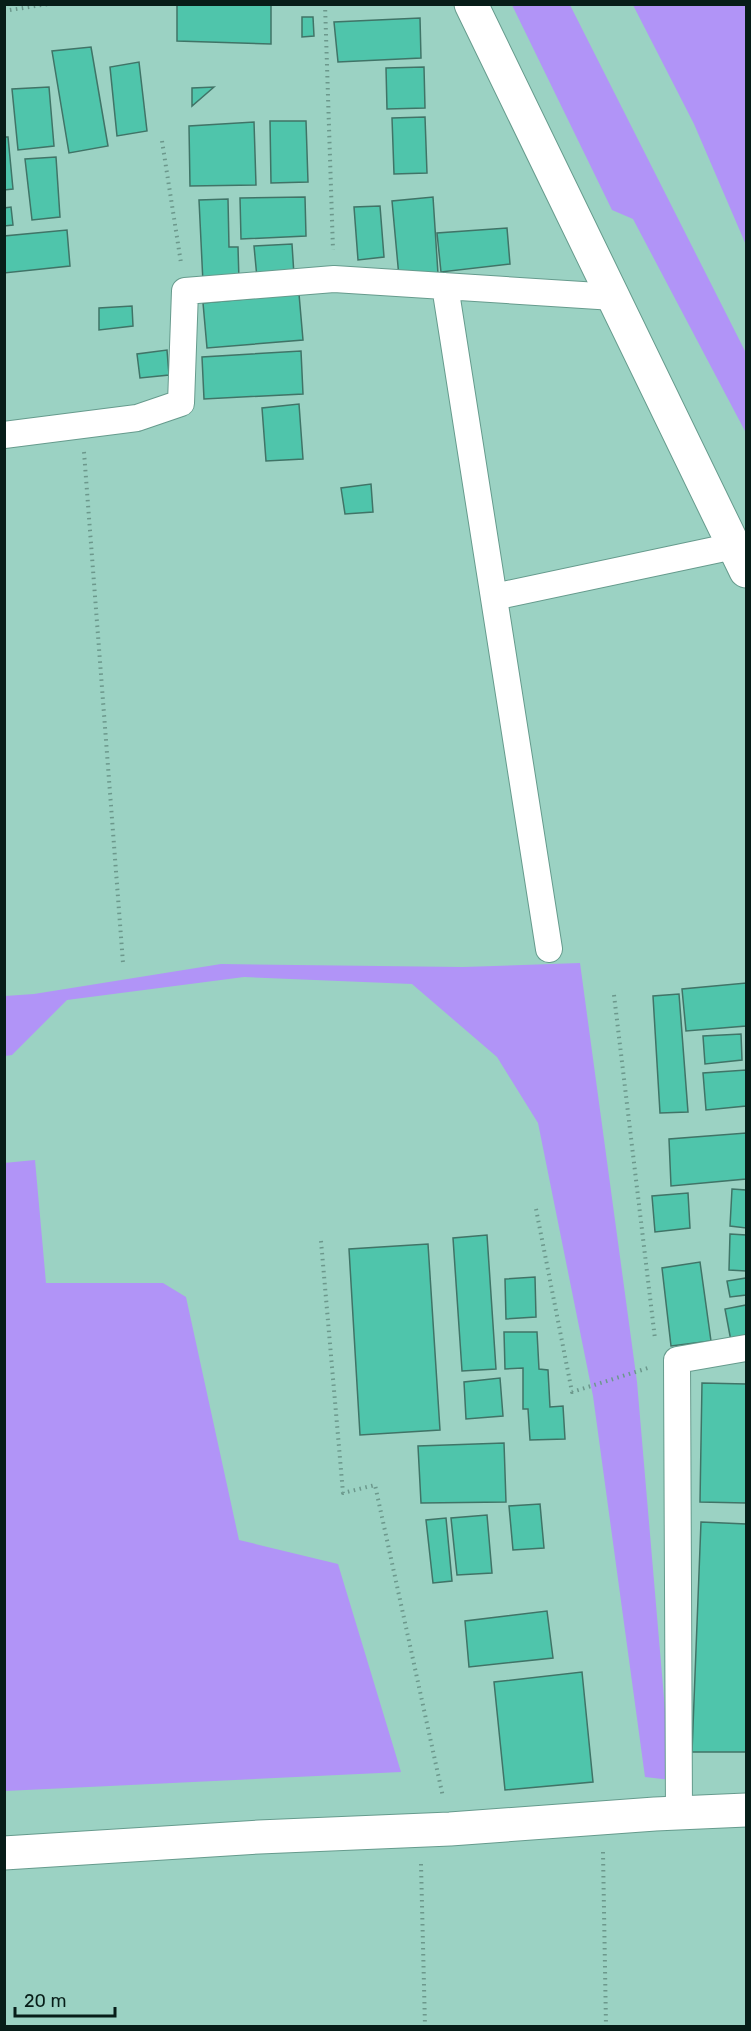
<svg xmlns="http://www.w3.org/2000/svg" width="751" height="2031" font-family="Rubik,sans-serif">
  <rect width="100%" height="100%" fill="#9bd2c3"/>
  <path fill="#b194f7" d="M512 5H570L746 353V433L633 219 612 210Z
    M633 5H746V245L694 124Z
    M580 963 637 1382 671 1780 645 1777 593 1396 538 1123 497 1057 412 984 244 977 67 1000 12 1055 5 1056V996L34 994 221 964 463 967Z
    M35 1160 46 1283H163L186 1297 239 1540 338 1564 401 1772 5 1791 4 1163Z"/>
  <path fill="#4fc5ab" stroke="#407467" stroke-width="1.5" d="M177 4 271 5V44L177 41Z
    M302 17H313L314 36 302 37Z
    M420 18 421 58 338 62 334 22Z
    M91 47 108 146 69 153 52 51Z
    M139 62 147 131 117 136 110 67Z
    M424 67 425 108 387 109 386 68Z
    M49 87 54 146 18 150 12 89Z
    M214 87 192 106V88Z
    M425 117 427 173 394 174 392 118Z
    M270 121H306L308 182 271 183Z
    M254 122 256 185 190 186 189 126Z
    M4 137H8L13 189 4 190Z
    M56 157 60 217 32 220 25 159Z
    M305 197 306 236 241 239 240 198Z
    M433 197 438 274 399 277 392 201Z
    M228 199 229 247H238L239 281 203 283 199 200Z
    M380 206 384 257 358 260 354 207Z
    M11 207 13 225 4 226V208Z
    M507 228 510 264 441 272 437 233Z
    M67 230 70 266 4 273V236Z
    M292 244 294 275 257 278 254 246Z
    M299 294 303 340 207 348 203 303Z
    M132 306 133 326 99 330V308Z
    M167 350 169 375 140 378 137 354Z
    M301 351 303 394 204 399 202 357Z
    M299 404 303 459 266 461 262 408Z
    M371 484 373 512 345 514 341 488Z
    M746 983V1026L686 1031 682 989Z
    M679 994 688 1112 660 1113 653 996Z
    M741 1034 742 1060 705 1064 703 1036Z
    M746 1070V1106L706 1110 703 1073Z
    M746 1133V1179L671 1186 669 1139Z
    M732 1189 746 1190V1228L730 1226Z
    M688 1193 690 1228 655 1232 652 1196Z
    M730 1234 746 1235V1271L729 1270Z
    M487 1235 496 1369 462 1371 453 1238Z
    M428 1244 440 1430 360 1435 349 1249Z
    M700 1262 711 1341 671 1346 662 1268Z
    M535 1277 536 1317 506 1319 505 1279Z
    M746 1278V1295L730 1297 727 1281Z
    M746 1305V1338L731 1341 725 1309Z
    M504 1332H537L539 1369 548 1370 550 1407 563 1406 565 1439 530 1440 528 1409H523V1368L505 1369Z
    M500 1378 503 1416 466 1419 464 1382Z
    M702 1383 746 1384V1503L700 1502Z
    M504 1443 506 1502 421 1503 418 1446Z
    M540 1504 544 1548 513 1550 509 1506Z
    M487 1515 492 1573 457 1575 451 1518Z
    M446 1518 452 1581 433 1583 426 1520Z
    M701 1522 746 1524V1752H692Z
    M547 1611 553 1658 469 1667 465 1621Z
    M582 1672 593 1782 505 1790 494 1682Z"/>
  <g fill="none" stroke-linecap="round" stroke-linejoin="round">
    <g stroke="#669b8d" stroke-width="28">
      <path id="minor" d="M445 286 549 949
        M4 435 137 418 181 403 185 291 334 279 614 297
        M494 597 734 546
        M679 1813 677 1360 746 1348"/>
    </g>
    <g stroke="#669b8d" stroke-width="35">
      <path id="tertiary" d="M471 4 746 571
        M4 1853 259 1837 450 1829 655 1814 746 1810"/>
    </g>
    <path stroke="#6c988c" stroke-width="4" stroke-dasharray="1.5 4.5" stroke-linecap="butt" d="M325 4 333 250
      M4 11 48 4
      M162 141 181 263
      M84 452 123 963
      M614 995 655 1339
      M536 1209 572 1392 648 1368
      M321 1241 343 1493 375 1485 443 1797
      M603 1852 606 2026
      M421 1864 425 2026"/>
    <use href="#minor" stroke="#fff" stroke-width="26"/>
    <use href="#tertiary" stroke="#fff" stroke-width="33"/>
  </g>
  <rect width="751" height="2031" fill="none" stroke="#071d18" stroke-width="12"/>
  <path d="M15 2007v9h100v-9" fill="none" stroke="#071d18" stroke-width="3"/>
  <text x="24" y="2007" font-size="18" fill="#071d18" stroke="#9bd2c3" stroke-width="4.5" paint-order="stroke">20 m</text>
</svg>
